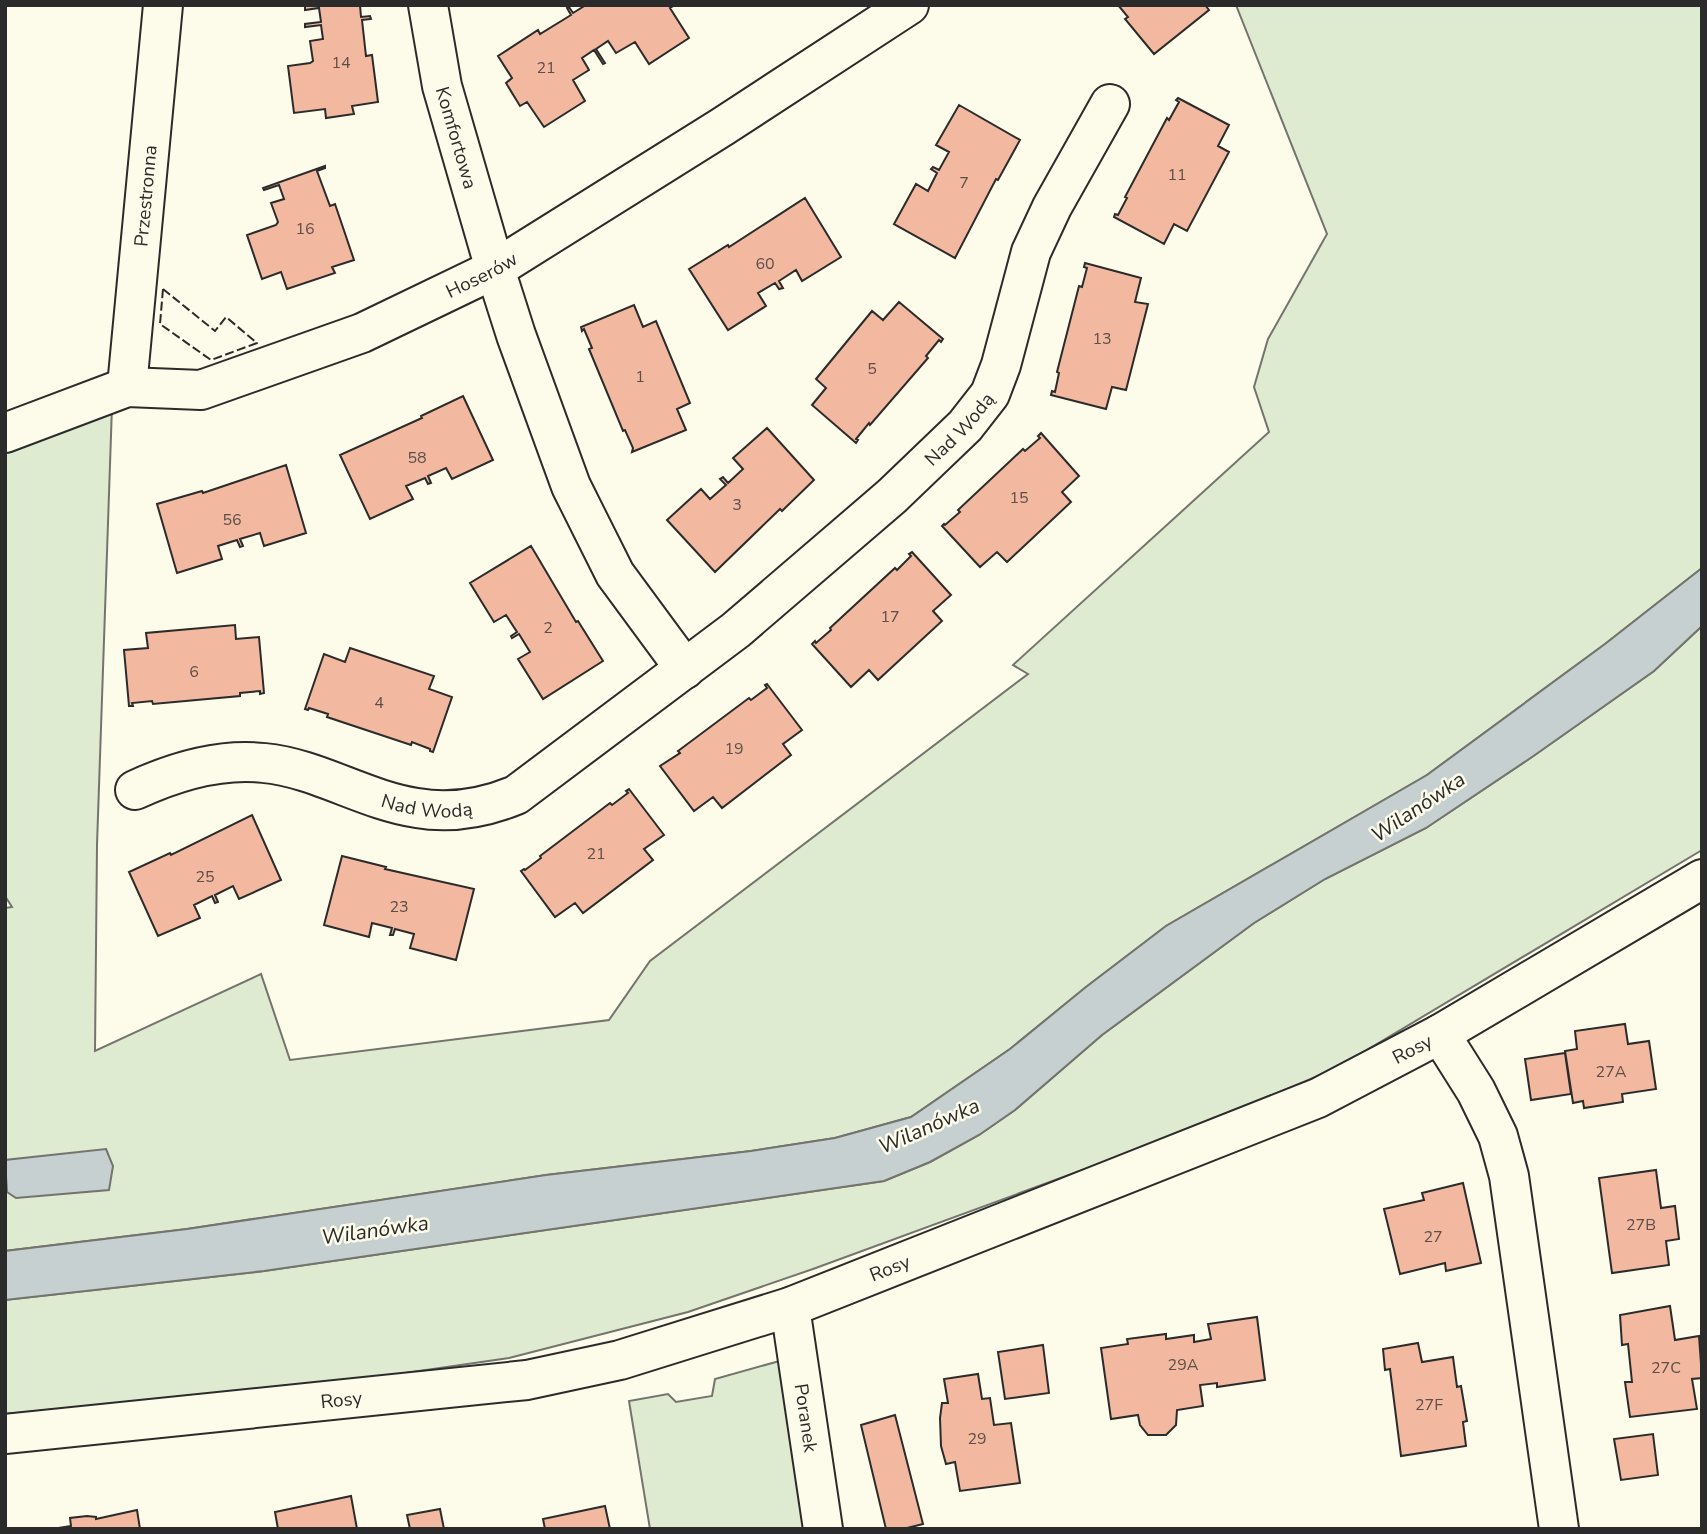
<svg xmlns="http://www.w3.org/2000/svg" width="1707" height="1534" font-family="'Nunito Sans',sans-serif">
  <rect width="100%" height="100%" fill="#fdfbea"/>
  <path fill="#deebd1" stroke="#74746e" stroke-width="2" d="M1236 5H1702V568L1605 644 1427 775 1166 926 1086 987 1010 1049 911 1117 835 1138 751 1151 546 1175 187 1229 5 1251V908L12 907 5 896V450L112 406 97 845 95 1051 261 974 290 1060 609 1020 650 961 1028 674 1013 665 1269 432 1254 387 1268 339 1327 234Z
    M1702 626V850L1335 1069 1156 1143 813 1269 688 1312 509 1358 343 1382 5 1414V1300L264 1271 884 1181 930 1162 979 1135 1015 1110 1102 1035 1254 923 1325 879 1426 828 1532 757 1654 671Z
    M783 1360 809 1529H650L629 1401 668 1394 676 1402 712 1396 715 1379Z"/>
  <path fill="#c7d0d0" stroke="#74746e" stroke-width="2" d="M1702 568V626L1654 671 1532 757 1426 828 1325 879 1254 923 1102 1035 1015 1110 979 1135 930 1162 884 1181 264 1271 5 1300V1251L187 1229 546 1175 751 1151 835 1138 911 1117 1010 1049 1086 987 1166 926 1427 775 1605 644Z
    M106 1149 113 1166 109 1190 16 1198 7 1192 5 1160Z"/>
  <path fill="#f2b8a0" stroke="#2b2b2b" stroke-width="2" d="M305 5H360L361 17 370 16 371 19 362 20 366 56 372 55 378 102 352 106 354 114 326 118 325 109 294 113 288 66 310 63 313 61 310 41 323 39 321 25 305 27V24L321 22 319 8 305 10Z
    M586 5H675L670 8 689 38 649 64 635 42 616 53 608 41 596 49 605 63 603 64 594 50 582 58 589 70 573 80 585 101 544 127 527 102 520 106 506 83 512 78 498 56 538 30 540 34 571 15 567 8 569 7 573 13Z
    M1118 5H1205L1209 10 1154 54 1125 19 1128 17Z
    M1178 98 1229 125 1218 146 1229 152 1187 231 1174 224 1164 244 1114 217 1115 214 1118 215 1127 198 1125 197 1167 118 1169 120 1179 102 1176 100Z
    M959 105 1020 140 998 180 996 179 955 258 894 224 916 184 928 191 937 173 931 169 933 167 939 170 949 152 936 145Z
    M325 166V168L317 171 330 206 335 204 354 260 332 267 335 273 287 289 281 272 262 279 247 235 276 225 278 222 271 203 284 199 279 185 264 190 263 188Z
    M805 198 841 257 802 281 796 270 779 281 783 288 779 289 775 283 758 293 766 306 728 330 689 269 728 245 729 247Z
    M1085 263 1141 278 1135 302 1148 304 1126 390 1112 387 1106 409 1051 395 1052 391 1055 392 1059 373 1057 372 1079 286 1082 287 1087 268 1084 267Z
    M899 302 943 339 941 342 939 340 926 356 928 358 870 425 869 423 856 439 858 440 856 443 812 405 826 388 816 379 872 311 883 320Z
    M634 305 643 327 656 321 690 403 677 409 686 430 632 452 633 448 625 430 623 431 589 349 592 348 584 329 582 331 581 327Z
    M463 396 493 460 452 479 446 468 428 476 431 483 428 484 425 478 406 486 413 499 370 519 340 455 422 418 421 416Z
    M767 428 814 480 782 511 780 509 715 572 667 520 701 489 710 499 726 485 720 479 723 477 728 483 743 469 733 458Z
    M1041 433 1079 476 1062 492 1071 502 1007 562 997 552 980 567 942 526 944 524 945 525 960 512 958 510 1023 449 1025 451 1040 438 1038 436Z
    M286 465 306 533 264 546 260 533 240 539 243 546 240 547 237 540 218 546 222 559 177 573 157 504 202 491 203 493Z
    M531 546 576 622 578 621 603 661 543 699 518 659 530 652 519 634 512 638 511 636 517 632 506 615 494 622 470 583Z
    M912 552 951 595 933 611 942 621 878 680 869 670 851 687 812 644 815 641 816 643 831 630 830 628 895 568 897 570 911 556 909 554Z
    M235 625 236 639 259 637 264 693 260 694V691L240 693V696L153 704 152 701 132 703 133 706H129L124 650 148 648 146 633Z
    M350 648 434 676 429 689 452 697 433 752 430 751V749L412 742 411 745 327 717 328 714 309 708 308 710 305 709 324 654 345 662Z
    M767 684 802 730 783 744 791 755 722 808 713 797 694 811 660 766 680 753 678 751 749 698 751 700 767 688 765 685Z
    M629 789 664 835 644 849 653 860 583 913 575 903 555 917 521 871 524 869 525 870 541 858 540 856 610 803 612 805 628 793 626 791Z
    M252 815 281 880 239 899 233 886 215 895 218 902 215 903 212 896 194 905 200 918 158 936 129 872 170 853 171 855Z
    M342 856 386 867 385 869 474 889 456 960 410 948 414 934 395 929 393 935H390L392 928 372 923 369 937 324 925Z
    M1625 1024 1628 1044 1649 1041 1656 1089 1622 1094 1623 1102 1584 1108 1583 1101 1573 1103 1565 1051 1577 1049 1575 1031Z
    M1565 1053 1571 1094 1531 1100 1525 1059Z
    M1656 1170 1661 1208 1675 1206 1679 1239 1666 1241 1669 1265 1612 1273 1599 1178Z
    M1463 1183 1481 1263 1446 1271 1445 1263 1400 1274 1384 1209 1424 1200 1422 1193Z
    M1670 1306 1675 1340 1699 1336 1702 1378 1692 1379 1697 1409 1630 1417 1625 1382H1632L1628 1344 1622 1345 1620 1315Z
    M1257 1317 1265 1380 1217 1387V1383L1200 1385 1203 1406 1177 1410 1176 1425 1166 1435H1148L1140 1425 1138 1415 1111 1419 1101 1348 1128 1344 1127 1339 1166 1334V1339L1194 1335V1342L1211 1339 1208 1324Z
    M1418 1343 1422 1362 1453 1357 1457 1387 1461 1386 1467 1421 1463 1422 1466 1446 1401 1456 1390 1369 1385 1370 1383 1349Z
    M1043 1345 1049 1393 1005 1399 998 1352Z
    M978 1374 982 1399 990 1398 994 1425 1011 1423 1020 1483 960 1491 955 1462 946 1464 941 1446 940 1418 942 1403H948L944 1379Z
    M895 1415 923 1524 903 1529H886L861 1425Z
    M1653 1434 1658 1475 1621 1480 1614 1439Z
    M351 1496 357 1529H278L275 1512Z
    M605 1506 610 1529H545L543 1519Z
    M440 1509 444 1529H410L407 1515Z
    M137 1510 140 1529H52L71 1526 70 1518 87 1516 96 1517V1519Z"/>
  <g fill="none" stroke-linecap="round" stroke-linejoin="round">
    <g stroke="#2b2b2b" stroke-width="42">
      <g id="minor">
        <path id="s1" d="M428 5 442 86 495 269 516 335 571 486 615 574 685 669"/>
        <path id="s2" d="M127 387 163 5"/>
        <path id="s3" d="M5 433 127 387 201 390 362 333 495 269 722 127 909 5"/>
        <path id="s4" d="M135 790C174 772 220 758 264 763 317 768 364 800 417 808 451 814 484 808 516 795L736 630 892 496 965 426 990 394 1001 365 1031 252 1052 207 1110 104"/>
        <path d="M1440 1034 1476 1091 1498 1136 1509 1176 1559 1529"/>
        <path id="s5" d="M790 1307 823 1529"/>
        <path id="s6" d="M5 1434 527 1380 620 1360 790 1307 1318 1098 1440 1034 1702 879"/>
      </g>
    </g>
    <use href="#minor" stroke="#fdfbea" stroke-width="38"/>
    <path stroke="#2b2b2b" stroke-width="2" stroke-dasharray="9 3.5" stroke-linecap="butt" d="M163 289 215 331 226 317 257 343 211 360 160 324Z"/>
  </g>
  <g text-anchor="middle" stroke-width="5" stroke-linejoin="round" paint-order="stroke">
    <g font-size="16" fill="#5d4e48">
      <text x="341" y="68">14</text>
      <text x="546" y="73">21</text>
      <text x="1177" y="180">11</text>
      <text x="964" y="188">7</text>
      <text x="305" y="234">16</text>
      <text x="765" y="269">60</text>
      <text x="1102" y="344">13</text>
      <text x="872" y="374">5</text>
      <text x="640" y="382">1</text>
      <text x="417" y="463">58</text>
      <text x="1019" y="503">15</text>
      <text x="737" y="510">3</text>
      <text x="232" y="525">56</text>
      <text x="890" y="622">17</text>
      <text x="548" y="633">2</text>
      <text x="194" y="677">6</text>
      <text x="379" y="708">4</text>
      <text x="734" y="754">19</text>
      <text x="596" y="859">21</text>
      <text x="205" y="882">25</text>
      <text x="399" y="912">23</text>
      <text x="1611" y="1077">27A</text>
      <text x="1641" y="1230">27B</text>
      <text x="1433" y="1242">27</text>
      <text x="1183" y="1370">29A</text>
      <text x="1666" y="1373">27C</text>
      <text x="1429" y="1410">27F</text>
      <text x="977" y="1444">29</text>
    </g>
    <g font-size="19" fill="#2b2b2b" stroke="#fdfbea">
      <text dy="7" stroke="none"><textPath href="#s1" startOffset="136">Komfortowa</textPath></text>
      <text dy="7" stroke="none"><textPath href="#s2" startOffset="192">Przestronna</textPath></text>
      <text dy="7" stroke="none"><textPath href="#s3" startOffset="508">Hoserów</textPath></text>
      <text dy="7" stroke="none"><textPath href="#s4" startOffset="970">Nad Wodą</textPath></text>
      <text dy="7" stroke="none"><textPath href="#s4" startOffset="303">Nad Wodą</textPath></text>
      <text dy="7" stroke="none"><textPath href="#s6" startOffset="1472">Rosy</textPath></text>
      <text dy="7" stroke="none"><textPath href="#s6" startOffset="905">Rosy</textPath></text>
      <text dy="7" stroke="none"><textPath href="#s6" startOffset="338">Rosy</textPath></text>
      <text dy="7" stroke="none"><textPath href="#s5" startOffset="112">Poranek</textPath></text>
    </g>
    <g font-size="21" font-style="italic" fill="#2b2b2b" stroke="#fdfbea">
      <text transform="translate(1418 807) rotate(-34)" y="7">Wilanówka</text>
      <text transform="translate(929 1126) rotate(-24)" y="7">Wilanówka</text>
      <text transform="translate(375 1230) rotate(-8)" y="7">Wilanówka</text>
    </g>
  </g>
  <rect width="1707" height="1534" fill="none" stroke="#2b2b2b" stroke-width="14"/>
</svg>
